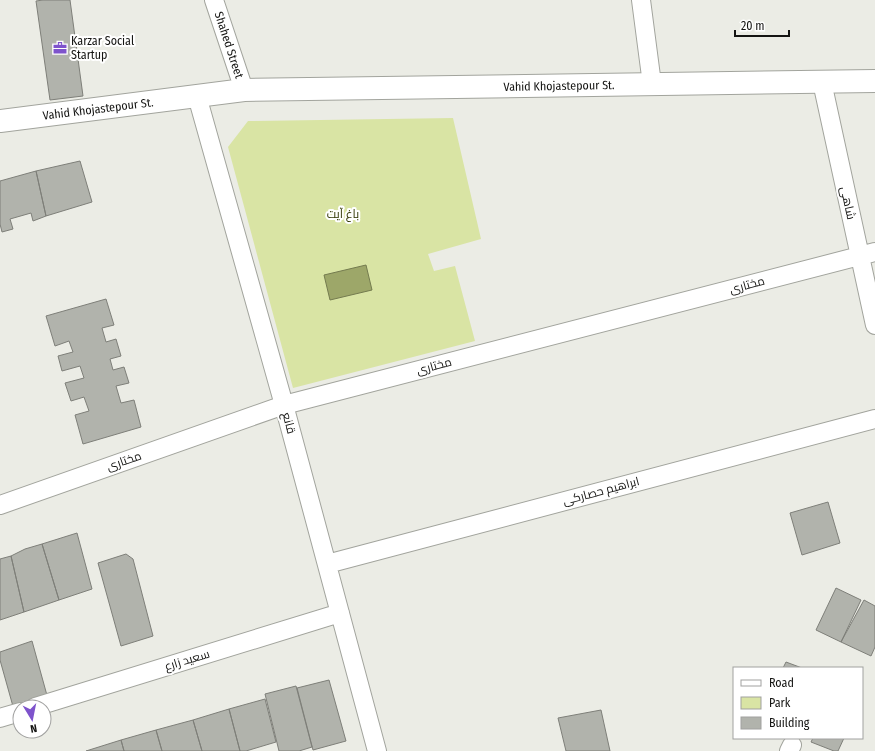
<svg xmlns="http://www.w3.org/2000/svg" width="875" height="751" font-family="'Fira Sans Condensed',Cairo,sans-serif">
  <rect width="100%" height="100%" fill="#ebece5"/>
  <path fill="#d9e4a4" d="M453 118 481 239 428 254 434 271 455 266 475 341 293 388 228 147 248 121Z"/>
  <path fill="#9da769" stroke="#747b4f" d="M366 265 372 290 330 300 324 275Z"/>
  <path fill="#b1b3ac" stroke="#7e7f79" d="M43 0H70L83 96 50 100 36 1Z
    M80 161 92 202 46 216 36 171Z
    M36 171 46 216 33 221 31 213 10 219 13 229 2 232 0 224V181Z
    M106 299 114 325 102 328 106 342 116 339 121 356 110 359 113 370 124 367 129 383 116 386 121 403 134 400 141 427 83 444 75 415 89 411 84 397 71 401 65 383 84 378 80 366 62 371 58 356 73 352 69 341 55 346 46 316Z
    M828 502 840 543 802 555 790 513Z
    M77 533 92 589 59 600 42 544Z
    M42 544 59 600 24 612 11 556 25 549Z
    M126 554 133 559 153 636 121 646 98 563Z
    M11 556 24 612 0 620V559Z
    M836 588 861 600 841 642 816 630Z
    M864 600 875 606V647L871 656 841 642Z
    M32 641 48 699 14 710 0 660V652Z
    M786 662 802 668H783Z
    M329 680 346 741 313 750 297 688Z
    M296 686 312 747 299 751H279L265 694Z
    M265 699 276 742 246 751H240L229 709Z
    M229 709 240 751H202L193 720Z
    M601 710 610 751H566L558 718Z
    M193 720 202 751H162L156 730Z
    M156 730 162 751H124L121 740Z
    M813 738H844L838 751H834L811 742Z
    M121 740 124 751H86Z"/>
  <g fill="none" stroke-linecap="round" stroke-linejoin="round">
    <g stroke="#a2a49d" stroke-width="20">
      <path id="minor" d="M214 0 244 90
        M641 0 652 84
        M822 82 875 325
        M197 96 284 405 377 751
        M0 505 284 405 875 252
        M327 564 875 419
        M35 707 340 613
        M0 718 20 712
        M789 751 792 745"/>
    </g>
    <g stroke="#a2a49d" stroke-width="24">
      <path id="major" d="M0 121 244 90 875 81"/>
    </g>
    <use href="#minor" stroke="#fff" stroke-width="18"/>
    <use href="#major" stroke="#fff" stroke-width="22"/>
  </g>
  <defs>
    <g id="office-bare" transform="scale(1.08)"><path d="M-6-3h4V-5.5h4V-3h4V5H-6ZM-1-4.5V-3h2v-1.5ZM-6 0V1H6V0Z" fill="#7e53cc" stroke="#fff" stroke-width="2.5" paint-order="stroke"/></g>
  </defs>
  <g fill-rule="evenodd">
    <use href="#office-bare" x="60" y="48"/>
  </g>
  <g text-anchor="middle" stroke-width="4" stroke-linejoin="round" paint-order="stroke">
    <g font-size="12" fill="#141412" stroke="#fff" text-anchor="start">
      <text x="71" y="45">Karzar Social<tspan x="71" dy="14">Startup</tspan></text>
    </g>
    <g font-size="12" fill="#141412" stroke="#fff">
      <text transform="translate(229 45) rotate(72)" y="4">Shahed Street</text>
      <text transform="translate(559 86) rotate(-1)" y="4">Vahid Khojastepour St.</text>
      <text transform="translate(98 109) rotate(-7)" y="4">Vahid Khojastepour St.</text>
      <text transform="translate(848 203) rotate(78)" y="4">شاهی</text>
      <text transform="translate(747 285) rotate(-15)" y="4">مختاری</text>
      <text transform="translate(434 366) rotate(-15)" y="4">مختاری</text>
      <text transform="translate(289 423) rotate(75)" y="4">قانع</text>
      <text transform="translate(124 461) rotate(-19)" y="4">مختاری</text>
      <text transform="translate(601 491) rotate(-15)" y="4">ابراهیم حصارکی</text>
      <text transform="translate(187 660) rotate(-17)" y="4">سعید زارع</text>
    </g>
    <g font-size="12" fill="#303603" stroke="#fff">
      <text x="343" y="218">باغ آیت</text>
    </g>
  </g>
  <rect x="733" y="667" width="130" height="72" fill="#ffffff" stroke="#a1a1a0"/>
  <rect x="741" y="680" width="20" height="6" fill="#ffffff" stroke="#a1a1a0"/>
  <text x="769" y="687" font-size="12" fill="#141412">Road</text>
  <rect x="741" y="697" width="20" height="12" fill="#d9e4a4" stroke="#a1a1a0"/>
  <text x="769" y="707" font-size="12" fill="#141412">Park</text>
  <rect x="741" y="717" width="20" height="12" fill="#b1b3ac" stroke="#a1a1a0"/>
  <text x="769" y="727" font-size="12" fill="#141412">Building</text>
  <g transform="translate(32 719) rotate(170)"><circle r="19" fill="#ffffff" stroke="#a1a1a0"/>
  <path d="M0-3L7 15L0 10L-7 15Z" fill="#7e53cc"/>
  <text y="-6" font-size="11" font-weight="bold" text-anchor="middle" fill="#141412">N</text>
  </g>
  <path d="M735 30v6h54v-6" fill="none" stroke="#141412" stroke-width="2"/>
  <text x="741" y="30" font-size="12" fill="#141412" stroke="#ffffff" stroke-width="3" paint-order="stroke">20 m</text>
</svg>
